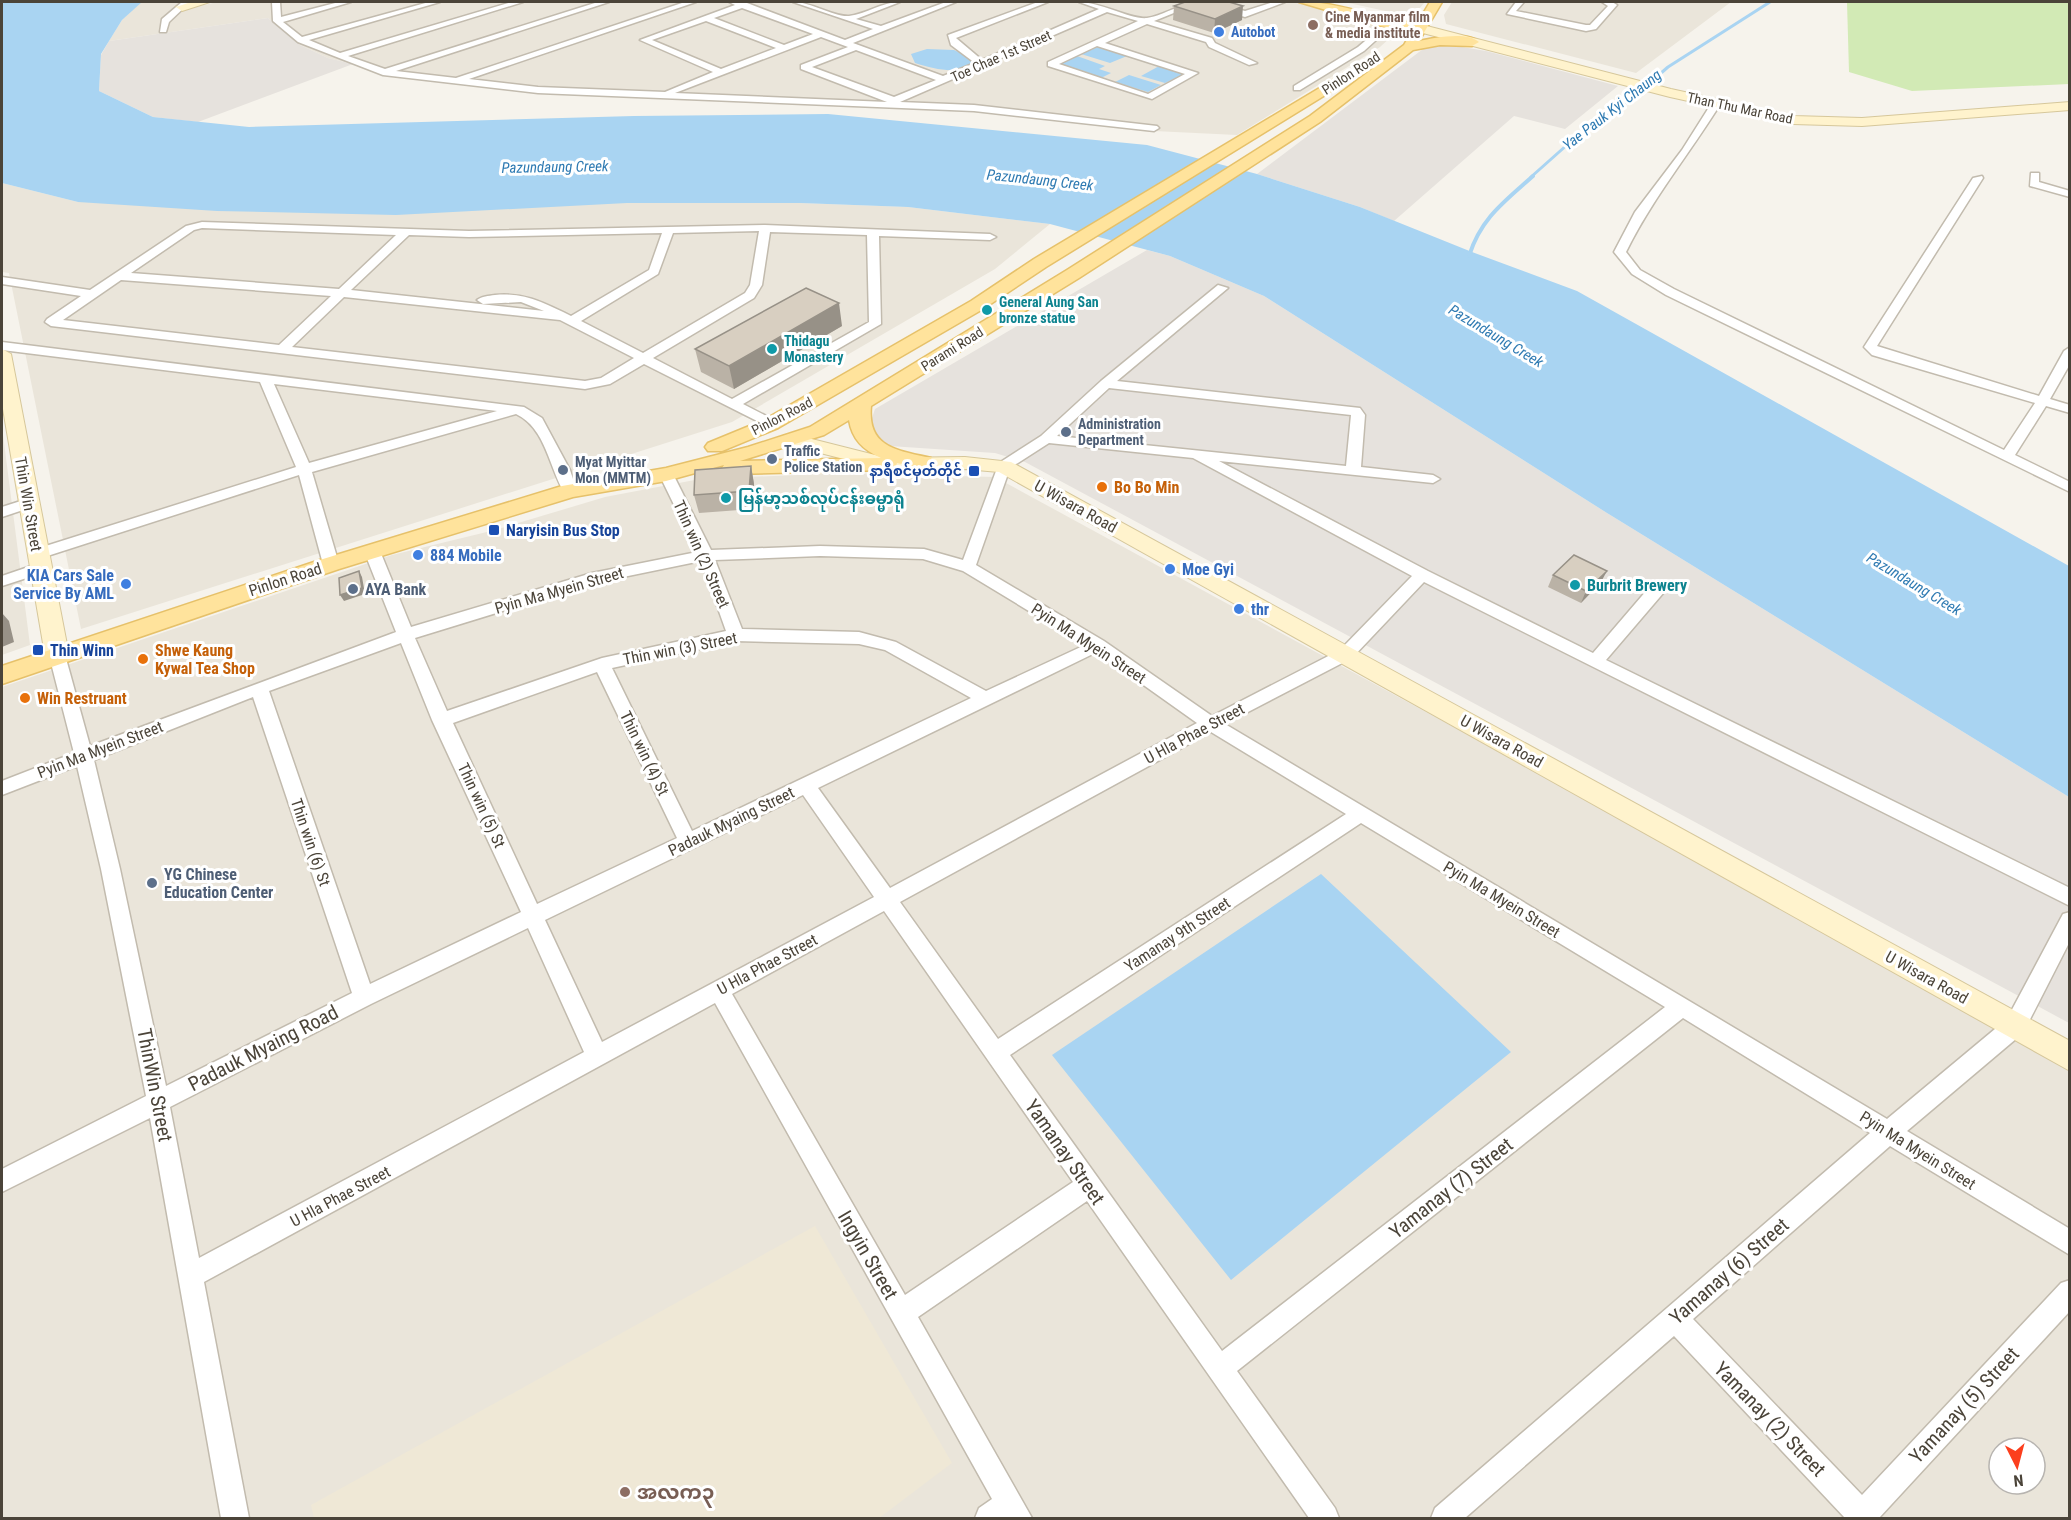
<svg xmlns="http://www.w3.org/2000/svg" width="2071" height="1520" font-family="'Roboto Condensed','Noto Sans Myanmar',sans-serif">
  <rect width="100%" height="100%" fill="#f6f3ec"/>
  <path fill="#eae5da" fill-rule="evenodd" d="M141 2H201L177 7 183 10 217 2H1296L1382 26 1390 31 1391 37 1380 47 1237 135 1154 131 994 113 536 92 414 79 328 58 300 45 268 18 109 41 122 20Z
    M1344 2H1425L1419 9 1399 14Z
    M1452 2H1731L1636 73 1446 24 1444 15Z
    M2 183 78 202 800 203 908 207 1050 224 995 269 732 422 81 629 9 273 2 272Z
    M2 427 30 645 2 655Z
    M844 473 995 477 2044 1049 2069 1065V1518H2V687L392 555 495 530 605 497 700 479ZM1999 1448H2035V1484H1999Z"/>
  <path fill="#e6e2dd" d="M268 18 300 45 328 58 353 64 198 122 153 117 99 91 101 55 109 41Z
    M1438 43 1486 51 1618 86 1565 129 1514 116 1394 221 1360 207 1257 174 1427 46Z
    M1147 250 1170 256 1264 296 1607 513 2069 797V1023L1025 462 995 453 890 446 875 435 871 421 875 409Z"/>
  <path fill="#efe8d6" d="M815 1226 952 1463 879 1518H314L311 1505Z"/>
  <path fill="#d2eab5" d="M1847 2H2069V84L1912 91 1849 72Z"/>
  <path fill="#a9d4f2" d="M2 2H142L122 20 101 54 99 91 153 117 249 127 634 116 828 114 1147 145 1257 174 1360 207 1472 252 1577 291 2069 566V797L1607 513 1264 296 1170 256 1050 224 908 207 800 203H627L396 215 217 211 78 202 2 183Z
    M1098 47 1127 56 1110 63 1081 54Z
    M927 49 954 50 971 58 973 66C953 74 935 69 915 63L911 54Z
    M1077 56 1105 66 1099 69 1111 73 1101 78 1059 64Z
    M1161 65 1186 73 1165 83 1141 76Z
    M1129 75 1161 85 1148 92 1115 82Z
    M1321 874 1511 1052 1231 1280 1052 1055Z"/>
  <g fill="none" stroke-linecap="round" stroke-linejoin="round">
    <path stroke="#a9d4f2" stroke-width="3" d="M1531 177 1586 128 1630 100 1668 67 1770 2"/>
    <path stroke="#a9d4f2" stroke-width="4" d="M1469 256C1481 218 1504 202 1533 176"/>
    <g stroke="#c2bbae" stroke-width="3">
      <path id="street" d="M182 2H190L169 22 166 32H160L162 19Z
        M272 2H280L281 17 339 2H351L283 22 302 37 429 2H440L309 40 340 53 512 2H523L348 56 385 69 598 2H609L396 71 456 78 685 2H696L469 79 538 87 665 92 713 72 640 40 735 5 729 2 747 3 845 40 873 29 793 2C812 2 833 17 849 16 867 14 881 2 900 2L856 19 881 26 946 2H956L853 43 943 76 975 63 951 45 948 35 1038 2H1048L956 38 982 60 1099 9 1079 2C1100 2 1132 20 1147 18 1166 15 1181 2 1201 2L1154 21 1212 38 1215 43 1257 63 1249 65 1209 47 1206 42 1147 24 1105 43 1198 73 1152 99 1048 66V62L1138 21 1107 12 900 102 974 105 1157 126 1159 128 1154 131 974 111 538 93 383 75 298 42 273 21ZM742 8 813 34 784 45 714 18ZM706 21 776 48 721 69 652 40ZM821 37 848 47 801 65V69L887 102 675 93ZM1097 46 1185 74 1148 94 1059 64ZM856 50 936 80 894 97 812 67Z
        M1208 2H1219L1218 4 1245 11 1274 2H1285L1245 17 1206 6Z
        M1516 2H1524L1516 11 1586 25H1590L1608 6 1602 2H1612L1617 5 1596 29 1586 31 1507 14Z
        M1378 30 1385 32 1364 51 1300 90H1294V86L1358 47Z
        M1716 100 1721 103C1690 153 1652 199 1626 252L1640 270 1674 289 2004 450 2035 403 1872 355 1864 347 1973 178 1982 176 1983 178 1877 346 2039 396 2064 351 2070 347V364L2050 399 2070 405V413L2046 406 2015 455 2070 482V492L1666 295 1632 274 1614 252 1635 212 1682 150 1713 101Z
        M2031 173H2039V182L2070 191V197L2030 186Z
        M202 222 469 231 765 225 990 234 996 237 990 240 879 236 881 324 743 404 776 421V427L771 428 644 364 610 384 585 389 51 326 45 322 47 319 81 296 2 284V277L90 290 186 226ZM202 228 396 235 339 289 131 273 194 230ZM759 231 750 285 745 293 643 353 581 321 658 274 673 233ZM770 232 867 235 869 322 732 399 653 358 754 298 762 285ZM662 233 649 270 571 316C546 304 525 292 495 295 488 296 482 296 477 300L483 304 521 302 544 311 351 290 409 235 469 237ZM121 280 331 296 279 345 63 320ZM344 297 560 320 634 358 601 378 585 381 292 347Z
        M1218 285 1228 288 1117 381 1360 408 1365 415 1361 467 1433 475 1440 479 1433 483 1219 461 1428 571 1593 653 1653 583H1665L1667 587 1665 591 1606 660 2070 888V906L1424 582 1352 658 1225 724 1887 1119 2007 1019 2063 914 2070 912V941L2023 1033 1907 1131 2070 1229V1255L1890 1146 1693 1319 1862 1495 2061 1283 2070 1280V1311L1879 1518H1845L1674 1336 1465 1518H1431L1435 1508 1870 1133 1683 1018 1237 1371 1335 1508 1339 1518H1309L1087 1201 918 1317 1032 1518H975L979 1508 992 1499 715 1003 204 1282 249 1518H221L150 1118 2 1192V1169L146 1096 101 869 77 766 2 795V781L74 753 49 655 51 651 57 649 65 655 90 746 396 632 364 551 367 547H377L380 551 411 627 592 573 697 552 659 474 666 470 673 474 711 550 820 546 924 549 963 560 999 463 1041 436 1101 381ZM1109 388 1351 415 1346 466 1057 436ZM1049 443 1193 458 1412 576 1340 650 1212 716 1104 641 976 565 1010 468ZM820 556 923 559 963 571 1085 645 986 691 896 642 859 632 742 629 715 560ZM701 561 726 631 602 658 447 711 415 638 594 583ZM736 641 859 644 885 650 971 698 692 831 612 668ZM401 643 432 720 521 912 370 984 269 691ZM1097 652 1197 723 890 888 818 788ZM597 672 677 838 537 904 453 723ZM253 697 352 993 166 1086 120 869 94 760ZM1211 732 1346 814 998 1039 900 902ZM803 795 874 897 602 1042 545 920ZM1361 823 1665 1007 1222 1351 1010 1055ZM884 911 1073 1182 905 1295 732 994ZM528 928 584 1052 199 1258 170 1107 371 1004Z
        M2 342 524 407 542 418 570 470 577 491 570 496 565 494C549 468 546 428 516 414L312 472 339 564 336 568 331 569 323 564 299 475 38 559 33 558 30 554 33 550 296 467 260 382 2 350ZM274 384 497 411 309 463Z
        M30 498 37 503 35 506 2 517V507Z
        M40 563 48 568 45 572 2 586V576Z"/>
    </g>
    <g stroke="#d6c79b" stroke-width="2">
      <path id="secondary" d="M191 2H210L182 11 176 7Z
        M1419 24 1671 89 1793 116 1862 118 2070 102V110L1862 126 1793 124 1670 97 1415 31V25Z
        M2 349 11 354 69 655 65 661 57 663 49 661 45 655 2 403Z
        M792 434 887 458 965 457 1011 462 2070 1041V1071L999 472 965 469 887 470 785 444 782 440Z"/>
    </g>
    <g stroke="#e6c16a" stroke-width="3">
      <path id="primary" d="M1299 2C1331 0 1382 19 1417 24L1430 2H1442L1419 41C1435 38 1466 31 1479 42L1472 46 1440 45 1413 50 1320 122 1079 278 871 406C867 448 897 450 931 458L934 463 931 468 923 469 897 463 895 469 887 470 733 474 725 473 722 468 724 465 666 481 573 497 339 569 2 684V666L323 559 562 486 666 468 748 447 810 427 1067 270 1310 116 1404 45 1412 31 1380 26ZM849 420C852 439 863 450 881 458L740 461 824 435Z
        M1343 74 1350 78 1348 81 1046 267 983 309 778 428 722 451H708L705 447 708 443 764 420 971 301 1034 259Z"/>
    </g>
    <use href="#street" fill="#fff" fill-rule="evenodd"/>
    <use href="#secondary" fill="#fff3cd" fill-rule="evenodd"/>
    <use href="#primary" fill="#ffe39c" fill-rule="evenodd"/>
  </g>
  <path fill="#bab2a6" d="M1174 6 1242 20 1214 33 1173 20Z
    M842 326 734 389 701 372 695 349Z
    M751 466 754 484 753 509 699 513 694 495Z
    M1553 575 1601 582 1581 603 1548 587Z"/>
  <path fill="#979187" d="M1243 6 1242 20 1214 33 1215 19Z
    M839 303 842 326 734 389 729 366Z
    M751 466 754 484 753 509 749 491Z
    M359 571 362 577 365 594 344 601 340 595Z
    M1607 571 1601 582 1581 603 1586 591Z
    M2 613 9 621 14 642 2 647Z"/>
  <path fill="#d8cfc1" stroke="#979187" stroke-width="1.5" d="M1185 2H1229L1243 6 1215 19 1174 6Z
    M806 288 839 303 729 366 695 349Z
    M751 466 749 491 694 495 695 470Z
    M1574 555 1607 571 1586 591 1553 575Z
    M359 571 362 588 340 595 339 578Z"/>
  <g fill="#8d6e63" stroke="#fff" stroke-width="2">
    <circle cx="1313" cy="25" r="6"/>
    <circle cx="625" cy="1492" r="6"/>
  </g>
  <g fill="#3f7fe0" stroke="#fff" stroke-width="2">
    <circle cx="1219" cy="32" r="6"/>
    <circle cx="418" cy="555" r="6"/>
    <circle cx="1170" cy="569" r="6"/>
    <circle cx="126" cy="584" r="6"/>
    <circle cx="1239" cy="609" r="6"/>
  </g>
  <g fill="#0f9aa8" stroke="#fff" stroke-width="2">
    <circle cx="987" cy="310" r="6"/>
    <circle cx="772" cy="349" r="6"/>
    <circle cx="726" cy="498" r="6"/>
    <circle cx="1575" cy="585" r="6"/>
  </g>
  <g fill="#5c6f8a" stroke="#fff" stroke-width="2">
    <circle cx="1066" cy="432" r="6"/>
    <circle cx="772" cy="459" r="6"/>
    <circle cx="563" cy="470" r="6"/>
    <circle cx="353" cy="589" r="6"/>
    <circle cx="152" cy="883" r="6"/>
  </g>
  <g fill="#1a4fb4" stroke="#fff" stroke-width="2">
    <rect x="968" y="465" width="12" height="12" rx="3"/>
    <rect x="488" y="524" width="12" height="12" rx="3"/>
    <rect x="32" y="644" width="12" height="12" rx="3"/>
  </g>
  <g fill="#e8710a" stroke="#fff" stroke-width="2">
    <circle cx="1102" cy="487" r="6"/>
    <circle cx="143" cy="659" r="6"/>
    <circle cx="25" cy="698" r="6"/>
  </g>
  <g text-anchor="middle" stroke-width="6" stroke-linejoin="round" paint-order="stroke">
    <g font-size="14" font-weight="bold" fill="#785e54" stroke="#fff" text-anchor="start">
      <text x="1325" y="22">Cine Myanmar film<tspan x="1325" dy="16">&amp; media institute</tspan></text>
    </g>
    <g font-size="14" font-weight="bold" fill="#366cbe" stroke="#fff" text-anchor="start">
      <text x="1231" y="37">Autobot</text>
    </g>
    <g font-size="14" fill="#4b4439" stroke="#fff">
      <text transform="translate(1001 56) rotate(-24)" y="5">Toe Chae 1st Street</text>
      <text transform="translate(1351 73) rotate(-33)" y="5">Pinlon Road</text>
      <text transform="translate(1740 108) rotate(12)" y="5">Than Thu Mar Road</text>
      <text transform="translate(952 349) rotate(-32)" y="5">Parami Road</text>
      <text transform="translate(782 416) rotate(-27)" y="5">Pinlon Road</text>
    </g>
    <g font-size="14" font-weight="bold" fill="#0d838f" stroke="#fff" text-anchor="start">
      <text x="999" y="307">General Aung San<tspan x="999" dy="16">bronze statue</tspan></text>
      <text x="784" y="346">Thidagu<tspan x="784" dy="16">Monastery</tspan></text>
    </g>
    <g font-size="14" font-weight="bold" fill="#4e5e75" stroke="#fff" text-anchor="start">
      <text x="1078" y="429">Administration<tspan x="1078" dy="16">Department</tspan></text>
      <text x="784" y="456">Traffic<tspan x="784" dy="16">Police Station</tspan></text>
      <text x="575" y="467">Myat Myittar<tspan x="575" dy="16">Mon (MMTM)</tspan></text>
    </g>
    <g font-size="14" font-weight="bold" fill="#164399" stroke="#fff" text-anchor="end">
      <text x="962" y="476">နာရီစင်မှတ်တိုင်</text>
    </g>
    <g font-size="15" font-style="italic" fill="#2e7ab2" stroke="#fff">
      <text transform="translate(1612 110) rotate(-38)" y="5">Yae Pauk Kyi Chaung</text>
      <text transform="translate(555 167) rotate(-1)" y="5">Pazundaung Creek</text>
      <text transform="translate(1040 180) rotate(6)" y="5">Pazundaung Creek</text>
      <text transform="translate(1496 336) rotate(31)" y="5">Pazundaung Creek</text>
      <text transform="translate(1914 584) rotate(31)" y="5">Pazundaung Creek</text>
    </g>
    <g font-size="16" font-weight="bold" fill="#c56008" stroke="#fff" text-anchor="start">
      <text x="1114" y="493">Bo Bo Min</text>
      <text x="155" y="656">Shwe Kaung<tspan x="155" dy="18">Kywal Tea Shop</tspan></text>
      <text x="37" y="704">Win Restruant</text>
    </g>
    <g font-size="16" font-weight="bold" fill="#0d838f" stroke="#fff" text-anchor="start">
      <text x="738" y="504">မြန်မာ့သစ်လုပ်ငန်းဓမ္မာရုံ</text>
      <text x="1587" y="591">Burbrit Brewery</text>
    </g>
    <g font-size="16" fill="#4b4439" stroke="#fff">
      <text transform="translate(29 504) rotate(80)" y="6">Thin Win Street</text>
      <text transform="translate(1076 506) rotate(29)" y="6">U Wisara Road</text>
      <text transform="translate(702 554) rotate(66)" y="6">Thin win (2) Street</text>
      <text transform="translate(285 579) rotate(-18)" y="6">Pinlon Road</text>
      <text transform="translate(559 590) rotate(-16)" y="6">Pyin Ma Myein Street</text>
      <text transform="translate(1089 643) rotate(33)" y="6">Pyin Ma Myein Street</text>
      <text transform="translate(680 648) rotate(-11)" y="6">Thin win (3) Street</text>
      <text transform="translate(1194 733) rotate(-28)" y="6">U Hla Phae Street</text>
      <text transform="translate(1502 741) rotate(29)" y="6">U Wisara Road</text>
      <text transform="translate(100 749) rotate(-21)" y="6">Pyin Ma Myein Street</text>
      <text transform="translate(645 753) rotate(64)" y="6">Thin win (4) St</text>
      <text transform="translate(482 805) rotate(65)" y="6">Thin win (5) St</text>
      <text transform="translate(731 821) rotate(-26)" y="6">Padauk Myaing Street</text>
      <text transform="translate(311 842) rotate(71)" y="6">Thin win (6) St</text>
      <text transform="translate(1502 899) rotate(31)" y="6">Pyin Ma Myein Street</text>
      <text transform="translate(1177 934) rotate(-33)" y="6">Yamanay 9th Street</text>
      <text transform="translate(767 964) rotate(-28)" y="6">U Hla Phae Street</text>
      <text transform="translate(1927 977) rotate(29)" y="6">U Wisara Road</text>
      <text transform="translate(1918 1150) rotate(32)" y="6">Pyin Ma Myein Street</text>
      <text transform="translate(340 1196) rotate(-28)" y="6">U Hla Phae Street</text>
    </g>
    <g font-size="16" font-weight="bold" fill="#164399" stroke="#fff" text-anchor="start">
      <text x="506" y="536">Naryisin Bus Stop</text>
      <text x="50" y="656">Thin Winn</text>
    </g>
    <g font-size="16" font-weight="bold" fill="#366cbe" stroke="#fff" text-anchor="start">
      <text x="430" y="561">884 Mobile</text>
      <text x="1182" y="575">Moe Gyi</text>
      <text x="114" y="581" text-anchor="end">KIA Cars Sale<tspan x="114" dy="18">Service By AML</tspan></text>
      <text x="1251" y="615">thr</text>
    </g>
    <g font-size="16" font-weight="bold" fill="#4e5e75" stroke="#fff" text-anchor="start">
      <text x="365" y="595">AYA Bank</text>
      <text x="164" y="880">YG Chinese<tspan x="164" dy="18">Education Center</tspan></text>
    </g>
    <g font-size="20" fill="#4b4439" stroke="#fff">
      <text transform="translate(263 1048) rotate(-27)" y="7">Padauk Myaing Road</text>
      <text transform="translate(155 1085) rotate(79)" y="7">ThinWin Street</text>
      <text transform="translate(1065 1152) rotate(55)" y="7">Yamanay Street</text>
      <text transform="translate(1451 1188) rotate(-38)" y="7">Yamanay (7) Street</text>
      <text transform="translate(868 1255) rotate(60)" y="7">Ingyin Street</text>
      <text transform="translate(1729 1271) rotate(-41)" y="7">Yamanay (6) Street</text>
      <text transform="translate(1964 1405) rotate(-47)" y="7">Yamanay (5) Street</text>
      <text transform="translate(1770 1419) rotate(46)" y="7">Yamanay (2) Street</text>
    </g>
    <g font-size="20" font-weight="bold" fill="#785e54" stroke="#fff" text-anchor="start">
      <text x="637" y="1499">အလက၃</text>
    </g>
  </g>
  <rect width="2071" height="1520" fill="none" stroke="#4b4439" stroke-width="6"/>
  <g transform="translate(2017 1466) rotate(174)"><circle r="28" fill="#ffffff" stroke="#b7b4b0" stroke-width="1.5"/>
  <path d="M0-4.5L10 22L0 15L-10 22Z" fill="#fc3f1d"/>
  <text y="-9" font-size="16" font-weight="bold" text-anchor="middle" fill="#4b4439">N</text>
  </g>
</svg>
